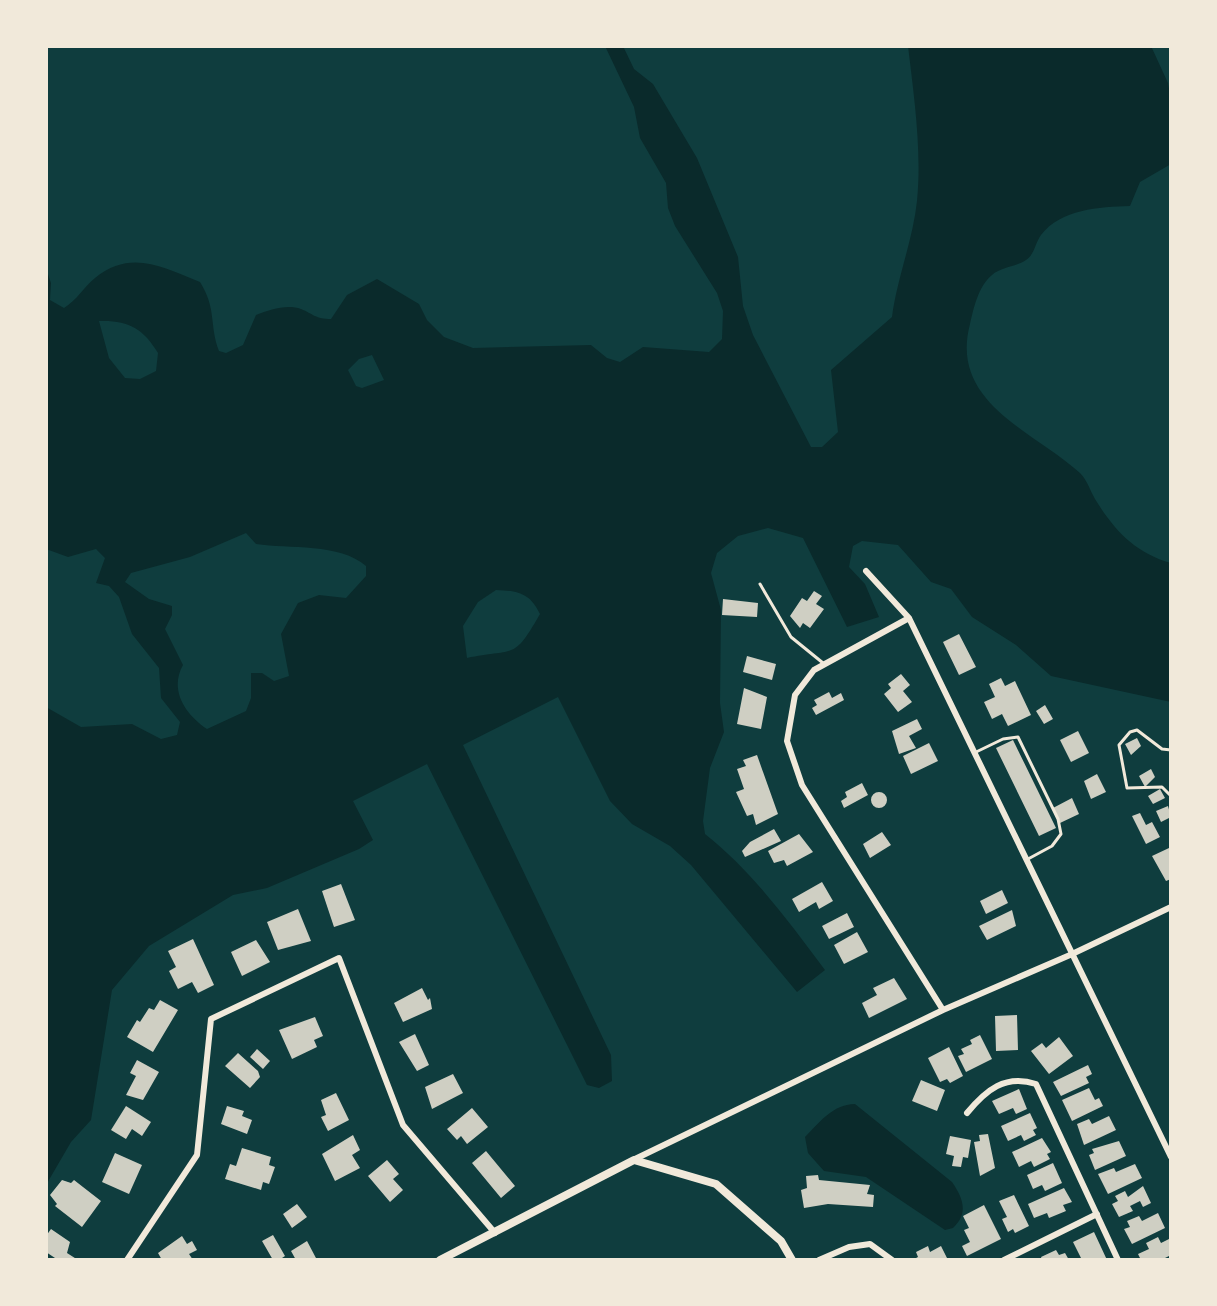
<svg xmlns="http://www.w3.org/2000/svg" width="1217" height="1306" font-family="Signika,sans-serif">
  <rect width="100%" height="100%" fill="#0f3d3e"/>
  <path fill="#0a2a2b" fill-rule="evenodd" d="M605 46H623L634 69 653 84 697 158 738 257 743 306 753 335 811 447H822L838 432 831 370 892 317C897 278 913 240 917 201 922 151 914 96 908 46H1151L1168 83 1171 100V164L1140 182 1130 206C1099 207 1061 209 1041 235 1035 243 1035 254 1026 260 1016 267 1001 267 992 275 978 287 974 307 970 324 949 403 1034 431 1080 473 1087 480 1090 490 1095 499 1114 530 1135 553 1171 563V702L1051 676 1016 645 972 617 951 589 931 582 898 545 862 541 853 546 849 567 865 584 879 617 847 627 803 538 768 528 738 536 717 553 711 573 721 610 720 703 724 732 710 768 703 821 705 834C752 871 789 922 825 970L797 992 691 865 670 846 632 824 610 801 558 697 463 745 611 1055 612 1081 599 1088 587 1085 427 764 353 801 373 840 359 849 267 888 233 895 149 946 112 990 91 1120 71 1142 46 1185V707L81 727 132 724 161 739 177 735 180 722 161 698 159 668 132 634 119 597 109 586 96 583 105 558 96 549 68 557 46 549V268L51 283 50 300 64 308C77 300 83 288 95 278 131 249 162 267 200 282 217 309 209 325 219 351L226 353 243 345 256 315C270 310 286 304 301 309 313 314 316 319 331 319L347 295 377 279 419 304 427 320 444 337 473 348 591 345 607 358 620 362 643 347 709 352 722 339 723 311 717 293 675 226 668 208 666 183 640 138 634 107ZM99 321C128 320 143 328 158 353L156 371 140 379 125 378 109 358ZM372 355 384 380 362 388 356 386 348 370 359 359ZM246 533 256 544C289 549 340 543 366 566V576L346 598 319 595 298 603 281 634 289 676 274 681 262 673H251V698L246 711 207 729C185 714 169 690 183 665L165 629 172 615V606L149 599 125 582 131 573 190 557ZM496 590C518 591 530 593 540 614 513 661 516 648 467 658L463 626 478 602Z
    M855 1104 952 1182C963 1198 969 1213 953 1228L945 1230 866 1177 824 1171 808 1153 805 1137C821 1121 832 1105 855 1104Z"/>
  <path fill="#cfcfc3" d="M814 591 822 596 816 604 824 609 810 628 803 623 800 628 790 616 802 598 807 601Z
    M723 599 758 603 757 617 722 615Z
    M959 634 976 667 959 675 943 642Z
    M747 656 776 664 772 680 743 672Z
    M901 674 910 685 903 691 912 702 898 712 884 694 891 688 888 684Z
    M1001 678 1005 686 1015 681 1031 715 1008 726 1002 714 992 719 984 702 995 697 989 684Z
    M744 688 767 697 761 729 737 724Z
    M829 692 832 698 841 693 844 700 816 715 812 708 817 705 814 700Z
    M1045 705 1053 719 1044 724 1036 711Z
    M917 719 922 729 909 736 916 748 899 754 892 731Z
    M1078 731 1089 753 1071 762 1060 740Z
    M1137 738 1141 746 1131 755 1125 744Z
    M1013 740 1056 828 1039 836 996 748Z
    M929 743 938 761 911 774 903 756Z
    M757 755 778 814 756 825 753 814 747 816 736 792 744 789 737 769 746 766 743 760Z
    M1151 769 1155 777 1145 787 1139 776Z
    M1097 774 1106 792 1091 799 1084 781Z
    M862 783 868 795 844 808 841 801 847 797 845 792Z
    M1160 789 1165 798 1153 804 1148 796Z
    M871 800a8 8 0 1 1 16 0a8 8 0 1 1-16 0Z
    M1072 798 1079 814 1060 823 1053 808Z
    M1168 806 1171 817 1161 822 1156 811Z
    M1140 813 1146 825 1152 822 1160 837 1146 844 1132 816Z
    M774 829 781 841 745 857 742 851 750 842Z
    M882 832 891 845 870 858 863 844Z
    M799 834 813 852 787 866 784 860 774 863 768 851Z
    M1169 848 1171 879 1166 881 1152 856Z
    M822 882 833 901 819 909 816 902 799 912 792 899Z
    M341 884 355 920 334 927 322 891Z
    M1002 890 1008 903 986 914 980 901Z
    M298 909 311 941 278 950 267 922Z
    M1012 910 1016 926 987 940 979 926Z
    M847 913 854 927 829 939 822 926Z
    M857 932 868 952 844 964 834 945Z
    M193 939 214 985 198 993 192 982 178 989 169 971 176 967 168 951Z
    M256 940 270 962 242 976 231 952Z
    M894 978 907 999 869 1018 862 1003 877 995 873 988Z
    M422 988 428 1000 430 998 432 1009 403 1022 394 1003Z
    M160 1000 178 1010 153 1052 127 1037 137 1020 140 1022 149 1008 154 1010Z
    M1017 1015 1018 1050 996 1051 995 1016Z
    M315 1017 323 1036 314 1040 317 1047 292 1059 279 1030Z
    M415 1034 429 1065 417 1071 399 1042Z
    M980 1035 992 1059 966 1072 958 1056 964 1054 961 1049 972 1044 970 1040Z
    M1059 1037 1073 1056 1049 1074 1031 1051 1042 1043 1046 1048Z
    M949 1047 963 1076 950 1083 947 1079 940 1082 928 1058Z
    M257 1049 270 1061 263 1069 250 1057Z
    M238 1053 258 1071 260 1077 250 1088 225 1066Z
    M137 1060 159 1072 143 1100 126 1095 136 1076 130 1073Z
    M1088 1065 1092 1074 1086 1077 1089 1083 1061 1096 1053 1082Z
    M453 1074 463 1093 432 1109 425 1087Z
    M921 1080 945 1090 937 1111 912 1101Z
    M1089 1088 1095 1100 1099 1098 1103 1106 1072 1121 1062 1100Z
    M1019 1089 1027 1109 1016 1114 1013 1108 999 1114 992 1101Z
    M336 1093 349 1120 328 1131 321 1117 326 1115 321 1100Z
    M126 1106 151 1122 142 1136 132 1129 126 1139 111 1130Z
    M227 1106 244 1111 242 1116 252 1120 247 1134 221 1124Z
    M472 1108 488 1127 467 1144 461 1136 457 1140 447 1129Z
    M1030 1113 1037 1128 1033 1130 1036 1135 1024 1141 1021 1135 1008 1141 1001 1126Z
    M1109 1116 1116 1130 1084 1145 1077 1124 1089 1119 1092 1124Z
    M988 1134 995 1168 980 1176 974 1142 980 1141 979 1135Z
    M353 1135 360 1150 352 1155 360 1168 335 1181 322 1154Z
    M950 1136 971 1140 968 1158 963 1157 961 1167 952 1166 954 1156 946 1154Z
    M1042 1138 1051 1152 1047 1154 1050 1159 1034 1167 1031 1161 1019 1167 1012 1152Z
    M1119 1141 1126 1156 1095 1170 1089 1155 1094 1153 1092 1149Z
    M242 1148 271 1157 269 1165 275 1167 269 1184 263 1182 261 1190 225 1179 230 1164 236 1166Z
    M486 1151 515 1186 501 1198 472 1163Z
    M115 1153 142 1165 129 1194 102 1182Z
    M387 1160 399 1174 393 1179 403 1190 390 1202 368 1176Z
    M1053 1163 1062 1183 1045 1191 1042 1185 1033 1189 1027 1175Z
    M1135 1164 1142 1178 1108 1194 1098 1174 1114 1168 1116 1172Z
    M818 1175 819 1180 870 1185 867 1194 874 1195 873 1207 828 1204 804 1208 801 1190 807 1188 806 1176Z
    M62 1180 71 1183 74 1180 101 1201 82 1227 55 1206 57 1204 50 1195Z
    M1143 1186 1151 1203 1143 1207 1140 1201 1130 1206 1133 1211 1119 1217 1112 1204 1118 1201 1115 1196 1125 1191 1128 1197Z
    M1064 1188 1072 1202 1063 1205 1066 1211 1049 1218 1047 1213 1034 1218 1028 1204Z
    M1014 1195 1029 1226 1015 1233 1013 1229 1008 1232 1002 1219 1007 1217 999 1201Z
    M297 1204 307 1217 292 1228 283 1214Z
    M984 1205 1001 1239 967 1256 962 1246 970 1242 964 1230 969 1228 963 1216Z
    M1158 1213 1165 1228 1132 1244 1124 1229 1130 1227 1127 1221 1139 1216 1142 1221Z
    M51 1229 70 1242 67 1253 78 1260H58L46 1252V1236Z
    M1094 1232 1107 1260H1082L1073 1242Z
    M273 1235 285 1256 279 1260H273L262 1241Z
    M182 1236 187 1244 192 1241 197 1250 189 1254 193 1260H162L158 1253Z
    M1158 1237 1161 1243 1171 1238V1255L1161 1260H1141L1138 1254 1149 1249 1146 1243Z
    M307 1241 317 1260H296L291 1251Z
    M928 1246 930 1252 941 1246 948 1260H912L918 1257 916 1252Z
    M1056 1250 1059 1255 1065 1253 1069 1260H1042L1041 1257Z"/>
  <g fill="none" stroke-linecap="round" stroke-linejoin="round">
    <path stroke="#f1e9da" stroke-width="3" d="M760 584 791 637 823 663
      M1171 750 1162 749 1137 730 1130 732 1119 745 1127 788 1162 787 1171 796
      M974 753 1003 739 1018 737 1058 819 1061 834 1052 846 1028 859"/>
    <path stroke="#f1e9da" stroke-width="6" d="M866 571 909 618 1171 1157
      M909 618 814 670 795 695 787 741 802 785 943 1010
      M967 1113C986 1090 1005 1074 1036 1084L1118 1260
      M635 1159 943 1010 1070 955 1171 907
      M127 1260 197 1155 211 1019 339 958 403 1125 495 1233
      M819 1260 849 1247 870 1244 892 1260
      M1004 1260 1097 1214"/>
    <path stroke="#f1e9da" stroke-width="8" d="M440 1260 634 1160 716 1184 781 1241 792 1260"/>
  </g>
  <rect width="1217" height="1306" fill="none" stroke="#f1e9da" stroke-width="96"/>
</svg>
